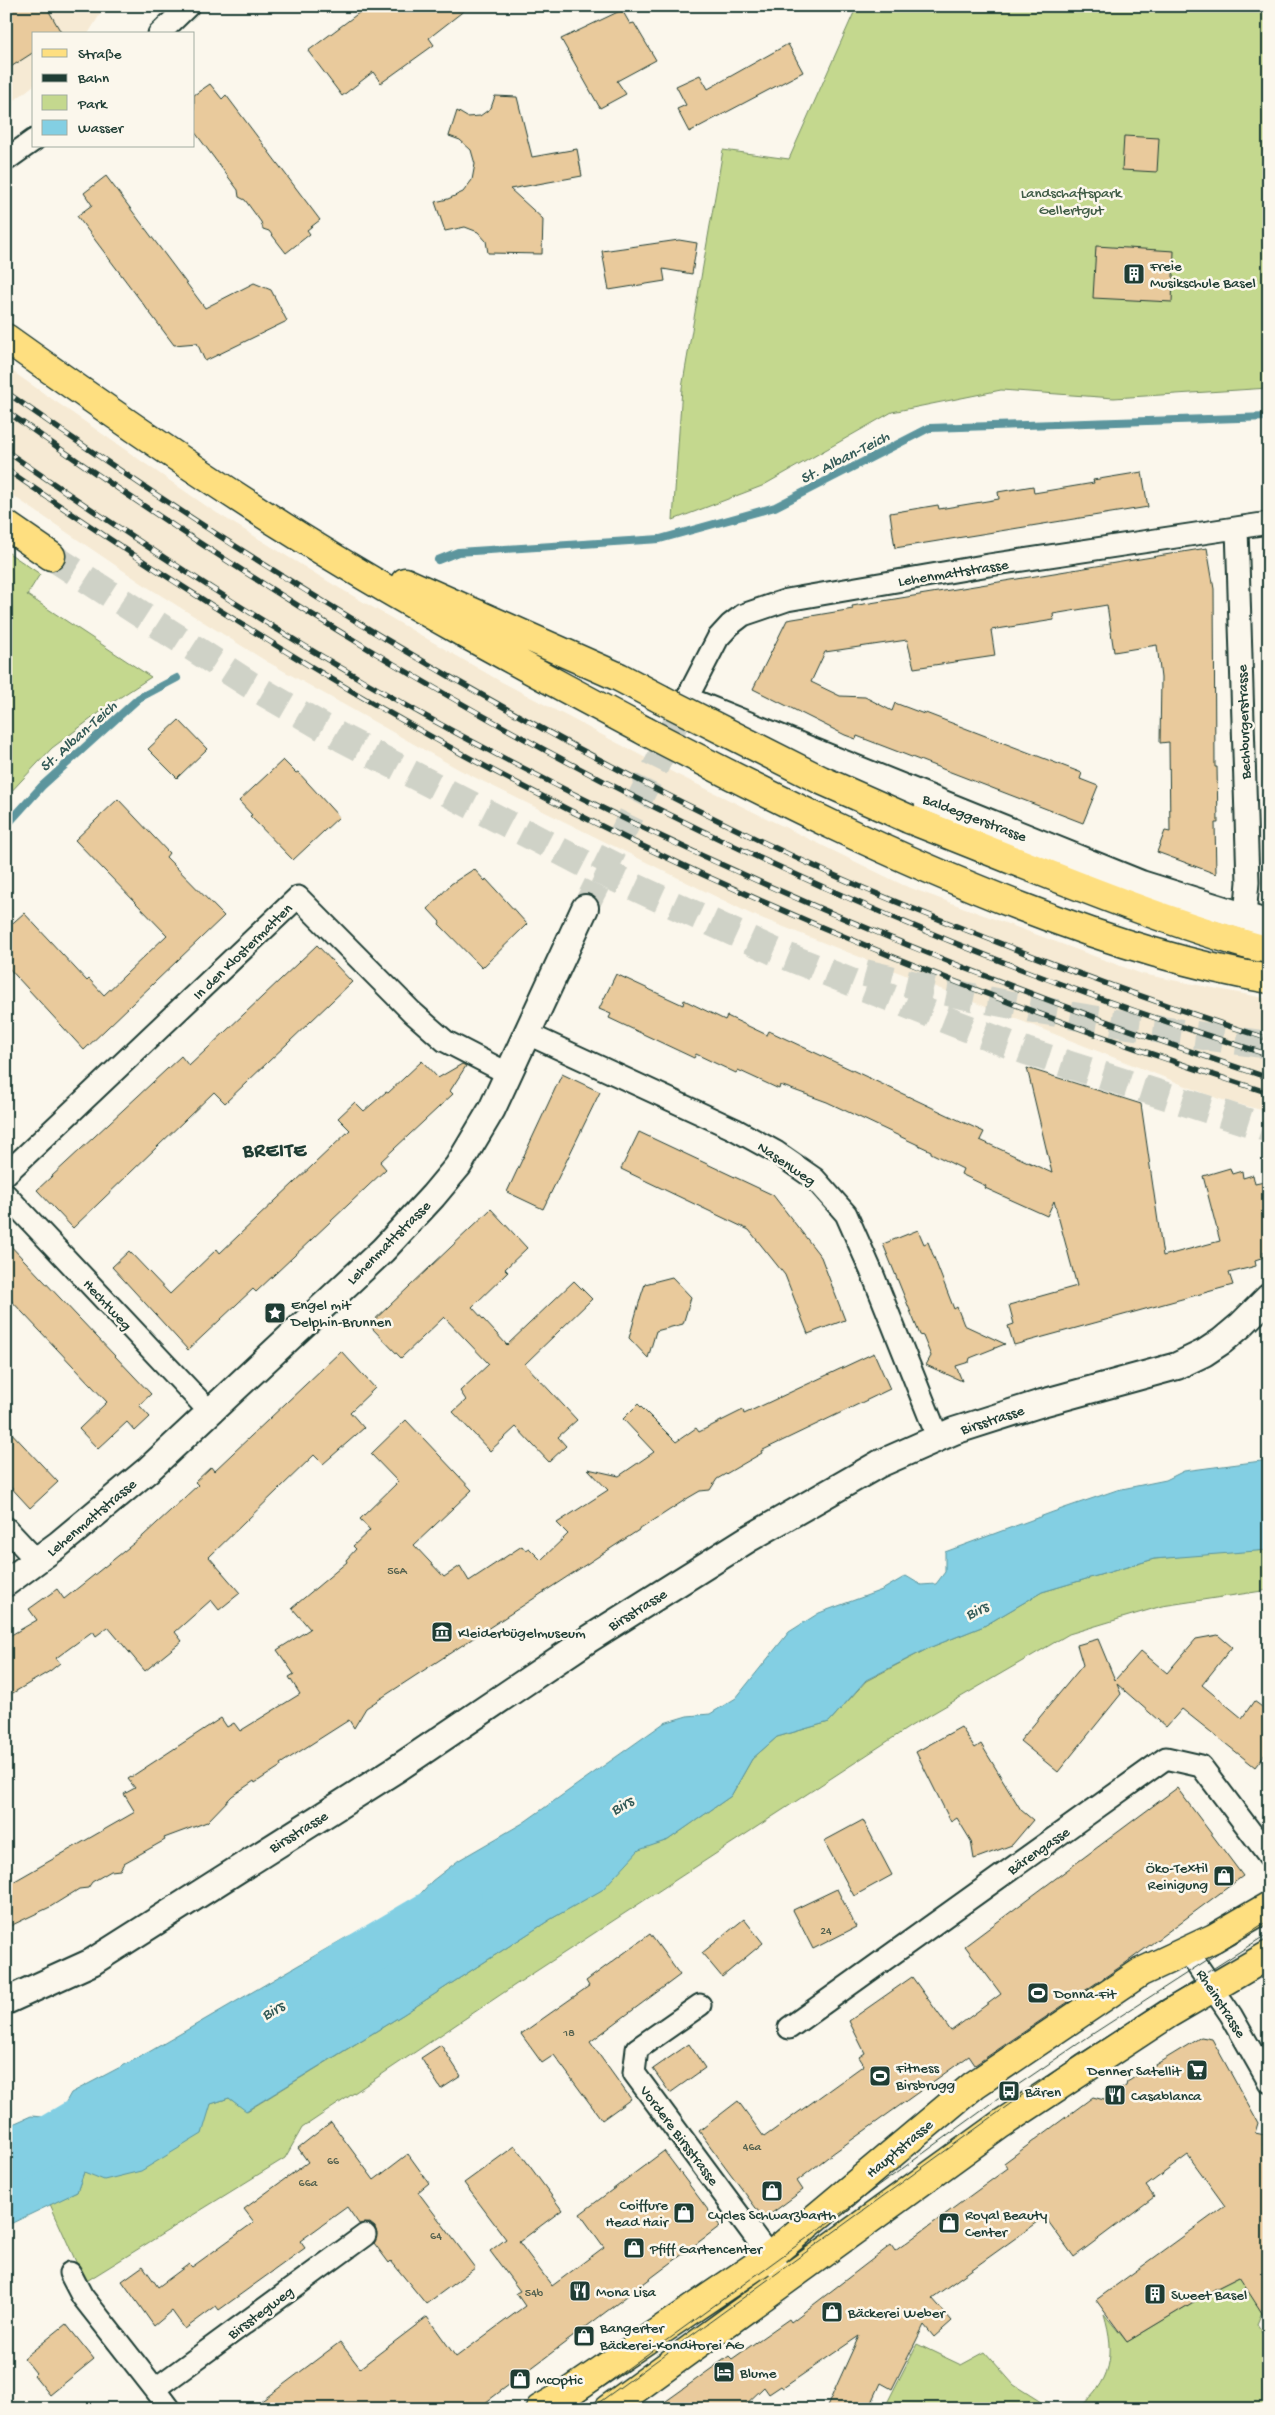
<svg xmlns="http://www.w3.org/2000/svg" width="1275" height="2415" font-family="'Gochi Hand',sans-serif">
  <rect width="100%" height="100%" fill="#fbf7ec"/>
  <filter id="ink" filterUnits="userSpaceOnUse"><feTurbulence type="fractalNoise" baseFrequency=".02" numOctaves="2"/><feDisplacementMap in="SourceGraphic" scale="10" xChannelSelector="R" yChannelSelector="G"/><feConvolveMatrix kernelMatrix="1 2 1 2 8 2 1 2 1" color-interpolation-filters="sRGB"/></filter>
  <g filter="url(#ink)">
    <path fill="#f6ead4" d="M6 6H105L88 34H34V85L6 107Z
      M6 367 212 510 334 585 500 681 676 774 903 885 1142 974 1269 999V1112L1219 1099 751 914 460 770 266 661 149 588 6 491Z"/>
    <path fill="#c4d88e" stroke="#728a61" d="M854 6H1269V388L1114 398 1001 390 892 412 762 486 673 520 682 388 723 150 789 159 856 8Z
      M6 551 40 574 27 595 151 677 119 698 52 748 6 797Z
      M1248 1550H1269V1590L1162 1606 1069 1634 911 1726 515 1985 302 2128 285 2158 85 2282 50 2204 77 2192 84 2172 211 2104 229 2098 247 2111 404 2014 551 1919 601 1890 639 1849 668 1840 731 1796 752 1759 777 1737 829 1722 866 1681 931 1647 984 1626 1042 1592 1154 1559Z
      M1241 2276 1262 2312 1257 2324 1269 2342 1266 2354 1269 2358V2407L1266 2409H1077C1112 2383 1116 2354 1104 2314L1127 2342 1215 2289Z
      M917 2344 961 2365 985 2352 1014 2385 1052 2409H884Z"/>
    <path fill="#83cfe3" stroke="#5b959d" d="M1269 1460V1550L1154 1559 1042 1592 984 1626 931 1647 866 1680 829 1722 777 1737 752 1759 731 1796 668 1840 639 1850 602 1890 551 1919 404 2014 246 2111 229 2098 211 2104 202 2134 141 2171 104 2180 84 2172 77 2192 6 2226V2127L31 2116 43 2117 48 2128 62 2146 73 2138 62 2109 71 2093 149 2052 347 1937 375 1925 392 1957 408 1954 396 1921 432 1881 459 1860 523 1823 664 1723 687 1716 710 1714 736 1698 789 1632 819 1613 882 1590 906 1576 921 1585 936 1584 945 1572V1552L1053 1512 1117 1490 1166 1480 1184 1471Z"/>
    <g fill="none" stroke-linecap="round" stroke-linejoin="round">
      <path stroke="#5b959d" stroke-width="8" d="M438 560 458 552 660 539 775 507 929 428 1269 417
        M6 826 42 786 139 698 177 678"/>
      <path stroke="#83cfe3" stroke-width="48" d="M328 1976 458 1899
        M6 2165 126 2094"/>
    </g>
    <path fill="#e9ca9c" stroke="#1f3d34" d="M6 6H46L62 34H34V52L6 70Z
      M368 6H470L429 38 434 45 381 83 373 72 342 96 308 51Z
      M622 10 630 24 634 23 656 60 617 81 626 94 600 108 561 39Z
      M788 44 803 72 689 132 677 109 686 105 676 86 700 75 708 89Z
      M210 84 222 99 226 95 320 220 307 230 310 234 286 253 269 231 263 229 261 222 245 200 239 197 238 190 194 131V95Z
      M495 96 517 97 532 157 577 149 582 176 510 189 543 219 542 254 488 253 486 241 478 232 465 227 445 231 435 202 448 199 463 192 472 180 475 164 471 150 460 140 449 136 457 111 467 117 480 116 491 108Z
      M1124 136 1159 138 1157 172 1122 170Z
      M106 176 205 308 254 283 271 290 287 321 205 361 197 343 174 345 77 216 92 205 84 193Z
      M679 240 697 243 692 274 663 269 665 281 609 290 602 251Z
      M1096 246 1174 251 1172 302 1093 298Z
      M1142 472 1148 507 895 548 890 513 938 505 939 509 999 499 998 492 1033 486 1034 493 1094 483 1093 480Z
      M1207 548 1214 589 1215 767H1217L1218 823H1215L1216 874 1157 852 1165 831 1170 832 1169 742 1160 743 1161 678 1157 645 1114 652 1107 605 1053 614 1054 620 991 630 995 656 914 668 907 640 825 652 811 682 840 696 865 697 892 711 895 703 924 714 923 712 1082 773 1080 779 1098 786 1083 823 857 736 856 739 845 735 753 689 787 620 853 609 852 606Z
      M179 720 207 749 177 778 148 749Z
      M283 760 296 773 298 772 339 817 293 860 250 816 252 815 239 801Z
      M118 799 169 853 166 857 224 916 84 1050 6 965V929L24 913 87 981 89 979 104 995 167 935 75 840Z
      M474 869 485 881 486 879 527 924 482 968 439 924 440 922 428 909 451 884Z
      M317 945 352 982 225 1103 214 1092 73 1228 37 1190 181 1056 189 1066Z
      M616 974 683 1005 684 1000 725 1020 727 1016 767 1035 769 1031 984 1132 980 1140 1052 1173 1027 1068 1141 1104 1163 1256 1220 1241 1203 1176 1230 1168 1232 1174 1242 1171 1243 1178 1253 1175 1255 1184 1269 1181V1250L1263 1252 1264 1257 1255 1260 1256 1266 1229 1273 1233 1285 1014 1345 1008 1326 1014 1324 1009 1305 1077 1286 1054 1201 1047 1216 985 1188 986 1186 961 1174 963 1169 931 1153V1151L827 1102 780 1085 779 1089 738 1070 736 1073 696 1054 694 1058 609 1018 611 1014 599 1009Z
      M422 1061 438 1078 462 1064 466 1066 450 1091 453 1094 380 1162 386 1169 256 1292 253 1289 188 1350 112 1267 129 1251 170 1294 217 1249 220 1253 350 1130 338 1118 355 1102 364 1111 386 1092 388 1093Z
      M562 1074 600 1092 543 1209 507 1192Z
      M639 1132 773 1195 821 1257 845 1320 808 1334 785 1275 749 1230 621 1169Z
      M491 1209 527 1248 505 1269 508 1272 472 1307 507 1345 574 1281 592 1299 525 1364 577 1420 558 1437 566 1446 549 1462 516 1427 490 1451 453 1412 466 1400 460 1391 489 1364 444 1317 401 1358 369 1325Z
      M918 1230 924 1244 928 1242 954 1309 957 1307 964 1325 1005 1344 970 1358 969 1362 956 1366 962 1381 926 1365 931 1356 923 1336 920 1335 883 1244Z
      M6 1241 151 1394 139 1405 150 1417 135 1431 127 1422 98 1449 79 1429 107 1402 6 1295Z
      M672 1277 691 1297 683 1324 656 1331 648 1358 629 1338 641 1296 645 1284Z
      M341 1351 375 1388 350 1412 364 1428 323 1464 314 1455 209 1557 240 1593 219 1610 211 1600 175 1632 182 1641 145 1671 108 1627 96 1636 93 1631 56 1658 60 1663 50 1671 6 1697V1638L37 1620 29 1609 57 1589 64 1599 143 1536 198 1485 195 1482 211 1467 214 1471Z
      M874 1353 890 1389 761 1451 762 1453 717 1479 710 1490 700 1491 688 1498 366 1708 354 1728 349 1720 280 1764 281 1766 264 1777 255 1783 254 1781 232 1796 207 1822 164 1838 165 1840 124 1863 120 1870 111 1871 92 1882 88 1888 79 1889 50 1907 6 1928V1886L135 1812 124 1794 135 1788 128 1779 221 1718 227 1727 234 1723 240 1731 300 1694 289 1677 294 1674 277 1650 310 1629 292 1608 347 1562 346 1560 356 1549 353 1546 370 1530 360 1519 398 1482 371 1454 406 1420 472 1490 414 1545 444 1577 460 1566 469 1581 522 1546 525 1550 529 1548 541 1560 568 1534 557 1523 608 1490 588 1469 619 1476 654 1452 623 1419 638 1404 676 1442 696 1428 699 1432 743 1410 744 1414Z
      M6 1427 58 1482 30 1508 6 1482Z
      M1218 1635 1232 1647 1202 1685 1242 1718 1254 1701 1269 1712V1749L1255 1767 1182 1709 1166 1727 1117 1684 1121 1694 1058 1772 1020 1741 1083 1665 1077 1645 1098 1639 1115 1680 1141 1651 1167 1673 1196 1639Z
      M961 1727 975 1748 981 1744 1021 1810 1033 1820 1012 1845 974 1859 971 1841 957 1818 951 1822 916 1752Z
      M1177 1788 1243 1876 1123 1965 975 2065 969 2056 832 2154 797 2181 803 2190 764 2219 699 2131 738 2101 764 2137 864 2065 859 2057 865 2053 849 2021 912 1977 951 2031 1001 1994 965 1946Z
      M863 1820 892 1875 854 1896 824 1841Z
      M837 1889 856 1927 813 1949 793 1910Z
      M744 1919 763 1943 722 1977 702 1953Z
      M650 1934 680 1975 590 2042 631 2099 602 2120 554 2055 542 2063 521 2034 589 1986 586 1981Z
      M1201 2037 1212 2039 1258 2123 1255 2133 1265 2135 1263 2145 1269 2150V2324L1239 2277 1215 2289 1127 2342 1096 2300 1225 2206 1188 2155 1146 2186 1154 2197 1074 2257 1045 2217 932 2298 952 2321 934 2337 924 2325 892 2389 881 2383 869 2409H826L859 2336 783 2388 781 2386 769 2394 764 2387 741 2409H655L729 2356 732 2359 789 2319 791 2322 891 2245 895 2251 1008 2168 1004 2163 1093 2097 1104 2100 1126 2086 1127 2082Z
      M689 2044 705 2068 670 2093 653 2069Z
      M441 2045 461 2076 441 2089 421 2058Z
      M331 2122 374 2180 408 2154 429 2183 418 2192 475 2268 426 2304 391 2261 389 2263 374 2243 377 2234 375 2227 370 2223 359 2224 347 2207 300 2241 305 2248 219 2310 216 2306 185 2329 172 2311 154 2326 122 2281 143 2266 158 2287 189 2264 192 2267 254 2222 244 2209 308 2162 298 2148Z
      M515 2146 562 2210 519 2242 552 2286 604 2247 580 2214 664 2151 720 2226 477 2409H251L340 2342 360 2368 427 2317 456 2357 525 2306 516 2293 520 2291 490 2251 506 2239 464 2183Z
      M66 2324 94 2359 50 2395 34 2375 36 2373 24 2358Z"/>
    <g fill="none" stroke-linecap="round" stroke-linejoin="round">
      <path stroke="#cfd2c7" stroke-width="26" stroke-dasharray="26 13" stroke-linecap="butt" d="M585 908 659 760 686 700"/>
      <path stroke="#cfd2c7" stroke-width="28" stroke-dasharray="28 14" stroke-linecap="butt" d="M51 556 249 684 342 738 587 865 776 952 926 1012 1026 1051 1269 1129
        M865 973C998 1006 1133 1027 1269 1045"/>
      <g stroke="#1f3d34" stroke-width="25">
        <path id="minor" d="M159 34 188 6
          M6 160 34 140
          M1237 528 1248 882 1245 916
          M686 700 718 638 730 625 743 615 787 600 989 565 1269 523
          M528 1034 734 1129 776 1152 815 1179 846 1214 873 1275 938 1438
          M6 1174 298 897 412 1012 445 1041 509 1074
          M6 1195 210 1412
          M6 1528 37 1561
          M1188 1952 1231 2015 1269 2082
          M700 2005 637 2049 634 2073 779 2269
          M789 2028 1166 1758 1201 1766 1269 1856
          M70 2273 82 2296 155 2389
          M170 2409 155 2389 365 2235"/>
      </g>
      <g stroke="#1f3d34" stroke-width="30">
        <path id="tertiary" d="M698 705 1141 884 1269 924
          M6 1583 59 1544 149 1469 383 1250 433 1196 458 1166 492 1109 585 908
          M6 2001 92 1962 398 1768 589 1639 748 1539 879 1464 954 1431 1042 1403 1177 1366 1204 1353 1222 1341 1241 1325 1269 1297"/>
      </g>
      <g stroke="#1f3d34" stroke-width="31">
        <path id="primary" d="M540 2409 568 2393 770 2256 974 2085 1141 1972 1214 1938 1269 1906
          M608 2409 1001 2124 1168 2014 1269 1955"/>
      </g>
      <g stroke="#1f3d34" stroke-width="31">
        <path id="motorway" d="M6 338C97 403 189 467 284 527 401 601 523 666 645 731
          M6 525 51 556
          M405 582 619 677 661 699
          M909 819C1027 865 1146 917 1269 951"/>
      </g>
      <use href="#minor" stroke="#fbf7ec" stroke-width="21"/>
      <use href="#tertiary" stroke="#fbf7ec" stroke-width="26"/>
      <use href="#primary" stroke="#fedf80" stroke-width="28"/>
      <use href="#motorway" stroke="#fedf80" stroke-width="28"/>
      <path stroke="#1f3d34" stroke-width="1" d="M572 2409 1009 2091 1091 2035 1269 1920
        M590 2409 1076 2056 1269 1933"/>
      <g stroke="#1f3d34" stroke-width="5.5">
        <path id="rail" d="M6 392C266 575 538 740 827 872 877 895 928 915 979 935 1074 973 1171 1008 1269 1039
          M6 411C241 577 488 731 749 853 917 932 1091 1000 1269 1055
          M6 451C158 556 313 657 477 744 732 880 995 987 1269 1078
          M6 469C154 571 306 668 464 755 720 894 992 1004 1269 1093"/>
      </g>
      <use href="#rail" stroke="#fbf7ec" stroke-width="4" stroke-dasharray="11" stroke-linecap="butt"/>
      <g stroke="#1f3d34" stroke-width="31" stroke-linecap="butt">
        <path id="motorway-bridge" d="M661 699 821 780 909 819
          M645 731C768 795 892 857 1022 907 1102 938 1184 965 1269 979"/>
      </g>
      <use href="#motorway-bridge" stroke="#fedf80" stroke-width="28"/>
    </g>
  </g>
  <defs>
    <g id="building-square" transform="scale(1.125)"><rect x="-9" y="-9" width="18" height="18" rx="4" fill="#1f3d34" stroke="#fbf7ec"/><path d="M-4-6H4V6H1V3H-1V6H-4ZM-2.5-4.3h1.7v1.8h-1.7ZM.8-4.3h1.7v1.8H.8ZM-2.5-1h1.7V.8h-1.7ZM.8-1h1.7V.8H.8Z" fill="#fff"/></g>
    <g id="sight-square" transform="scale(1.125)"><rect x="-9" y="-9" width="18" height="18" rx="4" fill="#1f3d34" stroke="#fbf7ec"/><path d="M0-6L1.8-2.2L6-1.7L2.9 1.2L3.7 5.4L0 3.3L-3.7 5.4L-2.9 1.2L-6-1.7L-1.8-2.2Z" fill="#fff"/></g>
    <g id="museum-square" transform="scale(1.125)"><rect x="-9" y="-9" width="18" height="18" rx="4" fill="#1f3d34" stroke="#fbf7ec"/><path d="M0-6L6-3V-2H-6V-3ZM-5-1h2V3h-2ZM-1-1h2V3h-2ZM3-1h2V3H3ZM-6 4H6V6H-6Z" fill="#fff"/></g>
    <g id="shop-square" transform="scale(1.125)"><rect x="-9" y="-9" width="18" height="18" rx="4" fill="#1f3d34" stroke="#fbf7ec"/><path d="M-5-2.5h2.3a2.7 3.5 0 0 1 5.4 0H5L5.5 6h-11ZM-1.5-2.5h3a1.5 2.3 0 0 0-3 0Z" fill="#fff"/></g>
    <g id="stadium-square" transform="scale(1.125)"><rect x="-9" y="-9" width="18" height="18" rx="4" fill="#1f3d34" stroke="#fbf7ec"/><path d="M0-5a6.5 5 0 1 0 0 10a6.5 5 0 1 0 0-10ZM-3.5-1.8h7v3.6h-7Z" fill="#fff"/></g>
    <g id="supermarket-square" transform="scale(1.125)"><rect x="-9" y="-9" width="18" height="18" rx="4" fill="#1f3d34" stroke="#fbf7ec"/><path d="M-6-5.5h2.5l.6 2H6L4.5 2H-2.5L-4.4-4H-6ZM-1.5 3.2a1.3 1.3 0 1 0 .1 0ZM3 3.2a1.3 1.3 0 1 0 .1 0Z" fill="#fff"/></g>
    <g id="bus-square" transform="scale(1.125)"><rect x="-9" y="-9" width="18" height="18" rx="4" fill="#1f3d34" stroke="#fbf7ec"/><path d="M-5-6H5V4H4V6H2V4H-2V6H-4V4H-5ZM-3.5-4V0h7V-4ZM-3.5 1.2v1.5H-2V1.2ZM2 1.2v1.5H3.5V1.2Z" fill="#fff"/></g>
    <g id="restaurant-square" transform="scale(1.125)"><rect x="-9" y="-9" width="18" height="18" rx="4" fill="#1f3d34" stroke="#fbf7ec"/><path d="M-5-6h1v4h1v-4h1v4h1v-4h1v5L-1.5 .5V6h-2V.5L-5-1ZM5-6V6H3V1.5H1.5Q1.5-4 5-6Z" fill="#fff"/></g>
    <g id="hotel-square" transform="scale(1.125)"><rect x="-9" y="-9" width="18" height="18" rx="4" fill="#1f3d34" stroke="#fbf7ec"/><path d="M-6-4.5h1.5V1H6V5H4.5V3h-9V5H-6ZM-4 0a1.8 1.8 0 1 1 3.6 0ZM.5 0V-2.5h3Q6-2.5 6 0Z" fill="#fff"/></g>
  </defs>
  <g fill-rule="evenodd">
    <use href="#building-square" x="1134" y="274"/>
    <use href="#sight-square" x="275" y="1313"/>
    <use href="#museum-square" x="442" y="1632"/>
    <use href="#shop-square" x="1224" y="1876"/>
    <use href="#stadium-square" x="1038" y="1993"/>
    <use href="#supermarket-square" x="1197" y="2070"/>
    <use href="#stadium-square" x="880" y="2076"/>
    <use href="#bus-square" x="1009" y="2091"/>
    <use href="#restaurant-square" x="1115" y="2095"/>
    <use href="#shop-square" x="772" y="2191"/>
    <use href="#shop-square" x="684" y="2213"/>
    <use href="#shop-square" x="949" y="2223"/>
    <use href="#shop-square" x="634" y="2248"/>
    <use href="#restaurant-square" x="580" y="2291"/>
    <use href="#building-square" x="1155" y="2294"/>
    <use href="#shop-square" x="832" y="2312"/>
    <use href="#shop-square" x="584" y="2336"/>
    <use href="#hotel-square" x="724" y="2372"/>
    <use href="#shop-square" x="520" y="2379"/>
  </g>
  <g text-anchor="middle" stroke-width="5" stroke-linejoin="round" paint-order="stroke">
    <g font-size="12" fill="#52604e">
      <text x="397" y="1574">56A</text>
      <text x="826" y="1934">24</text>
      <text x="569" y="2036">18</text>
      <text x="752" y="2150">46a</text>
      <text x="333" y="2164">66</text>
      <text x="308" y="2186">66a</text>
      <text x="436" y="2239">64</text>
      <text x="534" y="2296">54b</text>
    </g>
    <g font-size="15" fill="#405c46" stroke="#fbf7ec">
      <text x="1071" y="197">Landschaftspark<tspan x="1071" dy="17">Gellertgut</tspan></text>
    </g>
    <g font-size="15" fill="#1f3d34" stroke="#fbf7ec" text-anchor="start">
      <text x="1150" y="270">Freie<tspan x="1150" dy="17">Musikschule Basel</tspan></text>
      <text x="291" y="1309">Engel mit<tspan x="291" dy="17">Delphin-Brunnen</tspan></text>
      <text x="458" y="1637">Kleiderbügelmuseum</text>
      <text x="1208" y="1872" text-anchor="end">Öko-Textil<tspan x="1208" dy="17">Reinigung</tspan></text>
      <text x="1054" y="1998">Donna-Fit</text>
      <text x="896" y="2072">Fitness<tspan x="896" dy="17">Birsbrugg</tspan></text>
      <text x="1181" y="2075" text-anchor="end">Denner Satellit</text>
      <text x="1025" y="2096">Bären</text>
      <text x="1131" y="2100">Casablanca</text>
      <text x="668" y="2209" text-anchor="end">Coiffure<tspan x="668" dy="17">Head Hair</tspan></text>
      <text x="772" y="2219" text-anchor="middle">Cycles Schwarzbarth</text>
      <text x="965" y="2219">Royal Beauty<tspan x="965" dy="17">Center</tspan></text>
      <text x="650" y="2253">Pfiff Gartencenter</text>
      <text x="596" y="2296">Mona Lisa</text>
      <text x="1171" y="2299">Sweet Basel</text>
      <text x="848" y="2317">Bäckerei Weber</text>
      <text x="600" y="2332">Bangerter<tspan x="600" dy="17">Bäckerei-Konditorei AG</tspan></text>
      <text x="740" y="2377">Blume</text>
      <text x="536" y="2384">McOptic</text>
    </g>
    <g font-size="15" fill="#1f3d34" stroke="#fbf7ec">
      <text transform="translate(953 572) rotate(-9)" y="5">Lehenmattstrasse</text>
      <text transform="translate(1243 722) rotate(-92)" y="5">Bechburgerstrasse</text>
      <text transform="translate(975 817) rotate(21)" y="5">Baldeggerstrasse</text>
      <text transform="translate(242 951) rotate(-44)" y="5">In den Klostermatten</text>
      <text transform="translate(787 1163) rotate(34)" y="5">Nasenweg</text>
      <text transform="translate(388 1242) rotate(-45)" y="5">Lehenmattstrasse</text>
      <text transform="translate(108 1304) rotate(47)" y="5">Hechtweg</text>
      <text transform="translate(992 1419) rotate(-18)" y="5">Birsstrasse</text>
      <text transform="translate(91 1517) rotate(-40)" y="5">Lehenmattstrasse</text>
      <text transform="translate(637 1609) rotate(-32)" y="5">Birsstrasse</text>
      <text transform="translate(298 1831) rotate(-32)" y="5">Birsstrasse</text>
      <text transform="translate(1038 1850) rotate(-35)" y="5">Bärengasse</text>
      <text transform="translate(1222 2003) rotate(57)" y="5">Rheinstrasse</text>
      <text transform="translate(680 2135) rotate(53)" y="5">Vordere Birsstrasse</text>
      <text transform="translate(899 2148) rotate(-40)" y="5">Hauptstrasse</text>
      <text transform="translate(260 2312) rotate(-37)" y="5">Birsstegweg</text>
    </g>
    <g font-size="16" font-style="italic" fill="#335a57" stroke="#fbf7ec">
      <text transform="translate(844 456) rotate(-27)" y="6">St. Alban-Teich</text>
      <text transform="translate(77 735) rotate(-42)" y="6">St. Alban-Teich</text>
      <text transform="translate(976 1609) rotate(-26)" y="6">Birs</text>
      <text transform="translate(621 1804) rotate(-30)" y="6">Birs</text>
      <text transform="translate(272 2009) rotate(-30)" y="6">Birs</text>
    </g>
    <g font-size="20" font-weight="bold" letter-spacing="1" fill="#1f3d34" stroke="#fbf7ec">
      <text x="275" y="1156">BREITE</text>
    </g>
  </g>
  <rect width="1275" height="2415" fill="none" stroke="#fbf7ec" stroke-width="25"/>
  <rect x="12" y="12" width="1250" height="2390" fill="none" stroke="#1f3d34" stroke-width="2" filter="url(#ink)"/>
  <rect x="32" y="32" width="162" height="115" fill="#fbf7ec" stroke="#a3ada2"/>
  <rect x="42" y="49" width="25" height="8" fill="#fedf80" stroke="#a3ada2"/>
  <text x="78" y="58" font-size="15" fill="#1f3d34">Straße</text>
  <rect x="42" y="74" width="25" height="8" fill="#1f3d34" stroke="#a3ada2"/>
  <text x="78" y="82" font-size="15" fill="#1f3d34">Bahn</text>
  <rect x="42" y="95" width="25" height="15" fill="#c4d88e" stroke="#a3ada2"/>
  <text x="78" y="108" font-size="15" fill="#1f3d34">Park</text>
  <rect x="42" y="120" width="25" height="15" fill="#83cfe3" stroke="#a3ada2"/>
  <text x="78" y="132" font-size="15" fill="#1f3d34">Wasser</text>
</svg>
